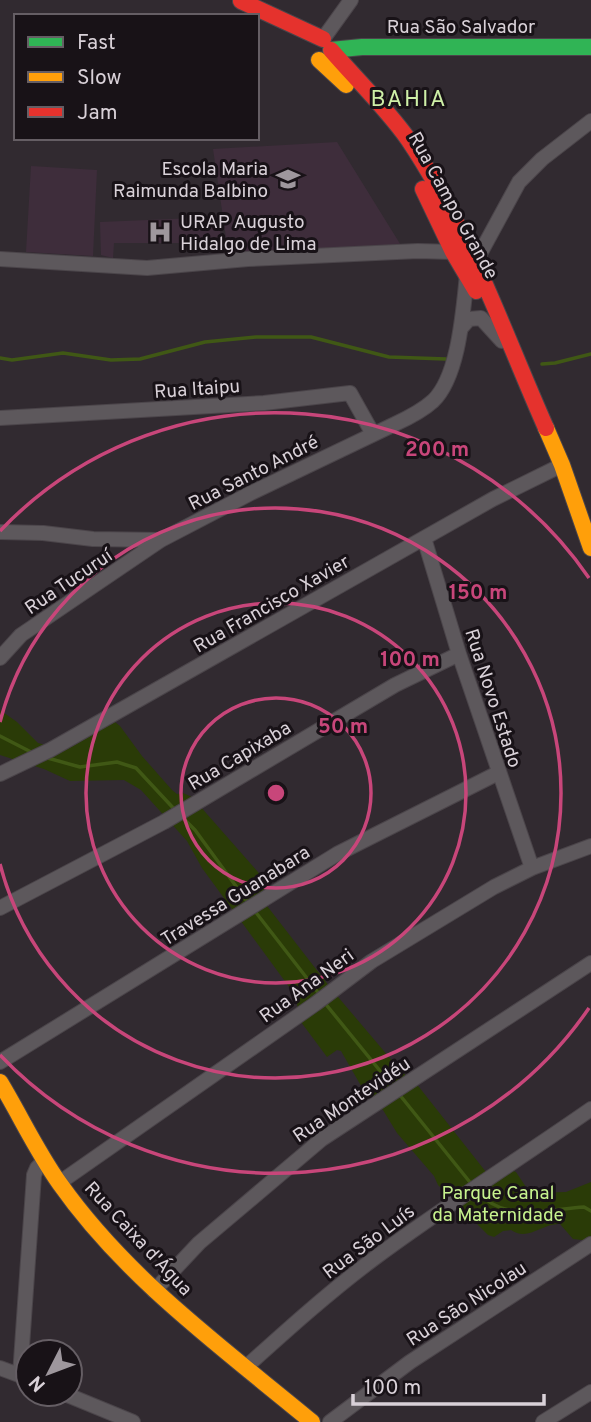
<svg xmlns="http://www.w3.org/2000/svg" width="591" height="1422" font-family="Overpass,sans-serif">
  <rect width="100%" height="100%" fill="#312a30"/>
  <path fill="#3e2d3b" d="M337 142 402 247 229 258 213 149Z
    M31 166 97 170 93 256 26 252Z
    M218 217 222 243H114L113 258 101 255 100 222Z"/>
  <path fill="#2a3b07" d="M0 710 17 722 38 743 66 750 115 722 120 726 142 756 172 790 177 794 183 793 192 797 265 880 264 902 333 991 400 1070 419 1087 486 1172 496 1175 510 1170 516 1172 530 1193 566 1192 591 1182V1241L573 1239 560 1224C542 1223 528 1242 511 1230L503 1231 494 1237 488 1235 438 1185 434 1176 397 1133 383 1110 364 1091 341 1051 337 1050 327 1057 301 1022 295 995 202 868 187 841 141 790 124 780 70 781 44 769 0 755Z"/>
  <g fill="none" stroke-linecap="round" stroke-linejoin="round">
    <path stroke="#405815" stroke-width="3.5" d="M0 358 12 360 63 353 111 360 140 359 205 342 256 337H311L389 357 446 359
      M542 364 555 363 591 354
      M0 736 33 753
      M44 757 80 767 117 762 136 768 176 811
      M181 816 195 830 249 904
      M254 910 320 995
      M324 1002 394 1088
      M399 1094 473 1186
      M478 1192C504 1223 549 1209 584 1207L591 1211"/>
    <g stroke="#4b454a" stroke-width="16">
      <path id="street" d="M323 39 351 0
        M0 259 147 268 248 259 418 251 453 252
        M476 261 519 182 542 159 591 121
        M462 327 469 319 481 318 502 341
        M0 418 264 403 350 393 373 434
        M0 532 43 533 93 539 161 540
        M424 538 459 654 532 868
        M0 658 21 635 161 540 251 493 395 424C408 418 422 411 433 401 459 376 463 311 467 275
        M0 774 50 750 493 499 562 465
        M0 908 164 822 395 685 459 654
        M0 1062 337 854 498 773
        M59 1183 315 1004 372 961 494 887 532 868 591 846
        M154 1291 199 1243 322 1139 591 963
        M246 1367C287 1330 328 1293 372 1260 443 1207 518 1160 591 1109
        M0 1368 27 1378
        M20 1375 34 1175 37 1168 45 1160
        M65 1394 133 1422
        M330 1422 410 1362 591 1244
        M543 1422 591 1392"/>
    </g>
    <g stroke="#4b454a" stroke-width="18">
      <path id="fast" d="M331 50 362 47H591"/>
    </g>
    <g stroke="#4b454a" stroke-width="18">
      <path id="slow" d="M319 60 346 85
        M546 428 562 465 591 548
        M0 1082C20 1115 37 1152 60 1184 127 1279 223 1348 312 1422"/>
    </g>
    <g stroke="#4b454a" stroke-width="18">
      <path id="jam" d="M241 1 323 39
        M331 50C356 79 386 108 408 139 468 228 503 331 546 428
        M423 189 453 252 476 291"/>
    </g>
    <use href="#street" stroke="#5d585c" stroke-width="14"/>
    <use href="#fast" stroke="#30b455" stroke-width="16"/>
    <use href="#slow" stroke="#ff9f0a" stroke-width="16"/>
    <use href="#jam" stroke="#e5322d" stroke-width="16"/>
  </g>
  <g fill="none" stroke="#c8467a" stroke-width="3.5">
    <circle cx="276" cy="793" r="95"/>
    <circle cx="276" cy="793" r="190"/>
    <path d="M0 722A285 285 0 1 1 0 864"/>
    <path d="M589 1008A380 380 0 0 1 0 1055M0 531A380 380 0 0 1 589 578"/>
  </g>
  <defs>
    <g id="school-bare" transform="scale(1.89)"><path d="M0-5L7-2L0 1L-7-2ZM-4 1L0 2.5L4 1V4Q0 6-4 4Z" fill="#9e979d" stroke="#181217" stroke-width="2.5" paint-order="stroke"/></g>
    <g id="hospital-bare" transform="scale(1.89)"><path d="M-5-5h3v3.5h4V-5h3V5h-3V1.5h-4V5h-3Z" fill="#9e979d" stroke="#181217" stroke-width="2.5" paint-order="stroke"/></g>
  </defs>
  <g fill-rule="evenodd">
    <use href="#school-bare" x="288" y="179"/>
    <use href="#hospital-bare" x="160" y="232"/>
  </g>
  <g text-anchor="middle" stroke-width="6" stroke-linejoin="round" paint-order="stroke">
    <g font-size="19" fill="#d9d1d8" stroke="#181217">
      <text x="461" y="33">Rua São Salvador</text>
      <text transform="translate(454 205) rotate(61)" y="7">Rua Campo Grande</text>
      <text transform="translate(197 388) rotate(-4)" y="7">Rua Itaipu</text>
      <text transform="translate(253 472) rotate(-27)" y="7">Rua Santo André</text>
      <text transform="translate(68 581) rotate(-34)" y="7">Rua Tucuruí</text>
      <text transform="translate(271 603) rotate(-30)" y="7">Rua Francisco Xavier</text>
      <text transform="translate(494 698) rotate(72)" y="7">Rua Novo Estado</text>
      <text transform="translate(239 755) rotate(-31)" y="7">Rua Capixaba</text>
      <text transform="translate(235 895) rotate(-32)" y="7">Travessa Guanabara</text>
      <text transform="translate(306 985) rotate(-36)" y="7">Rua Ana Neri</text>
      <text transform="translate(351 1099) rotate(-34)" y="7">Rua Montevidéu</text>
      <text transform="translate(139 1238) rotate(47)" y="7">Rua Caixa d'Água</text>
      <text transform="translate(368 1241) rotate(-37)" y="7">Rua São Luís</text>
      <text transform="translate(466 1303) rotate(-33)" y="7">Rua São Nicolau</text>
    </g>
    <g font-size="19" fill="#d9d1d8" stroke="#181217" text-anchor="end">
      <text x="268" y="175">Escola Maria<tspan x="268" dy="22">Raimunda Balbino</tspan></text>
      <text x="180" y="228" text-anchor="start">URAP Augusto<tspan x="180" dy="22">Hidalgo de Lima</tspan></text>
    </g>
    <g font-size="19" fill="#c6f28e" stroke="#181217">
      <text x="498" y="1199">Parque Canal<tspan x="498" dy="22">da Maternidade</tspan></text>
    </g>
    <g font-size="23" letter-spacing="2" fill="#ceefa7" stroke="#181217">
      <text x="409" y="106">BAHIA</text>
    </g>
  </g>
  <circle cx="276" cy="793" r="10" fill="#c8467a" stroke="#181217" stroke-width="3.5"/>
  <g font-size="21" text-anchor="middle" font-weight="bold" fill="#c8467a" stroke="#181217" stroke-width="6" stroke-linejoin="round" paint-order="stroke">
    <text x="437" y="456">200 m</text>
    <text x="478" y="599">150 m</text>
    <text x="410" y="666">100 m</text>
    <text x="343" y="733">50 m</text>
  </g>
  <rect x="14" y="14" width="245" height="126" fill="#181217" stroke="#655e64" stroke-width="2"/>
  <rect x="28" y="37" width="35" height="10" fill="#30b455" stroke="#655e64" stroke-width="2"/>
  <text x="77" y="49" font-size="21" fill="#d9d1d8">Fast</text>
  <rect x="28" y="72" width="35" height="10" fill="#ff9f0a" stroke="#655e64" stroke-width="2"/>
  <text x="77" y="84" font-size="21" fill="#d9d1d8">Slow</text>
  <rect x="28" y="107" width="35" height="10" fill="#e5322d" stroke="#655e64" stroke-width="2"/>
  <text x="77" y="119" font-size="21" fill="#d9d1d8">Jam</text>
  <g transform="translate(49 1373) rotate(228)"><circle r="33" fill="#181217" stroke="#655e64" stroke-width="2"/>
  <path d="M0-5L12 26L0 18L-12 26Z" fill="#9e979d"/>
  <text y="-10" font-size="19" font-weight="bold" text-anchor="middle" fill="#d9d1d8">N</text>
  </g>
  <path d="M353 1394v10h191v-10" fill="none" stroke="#d9d1d8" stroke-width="3.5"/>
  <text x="364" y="1394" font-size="21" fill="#d9d1d8" stroke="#181217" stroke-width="5" paint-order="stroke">100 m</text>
</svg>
